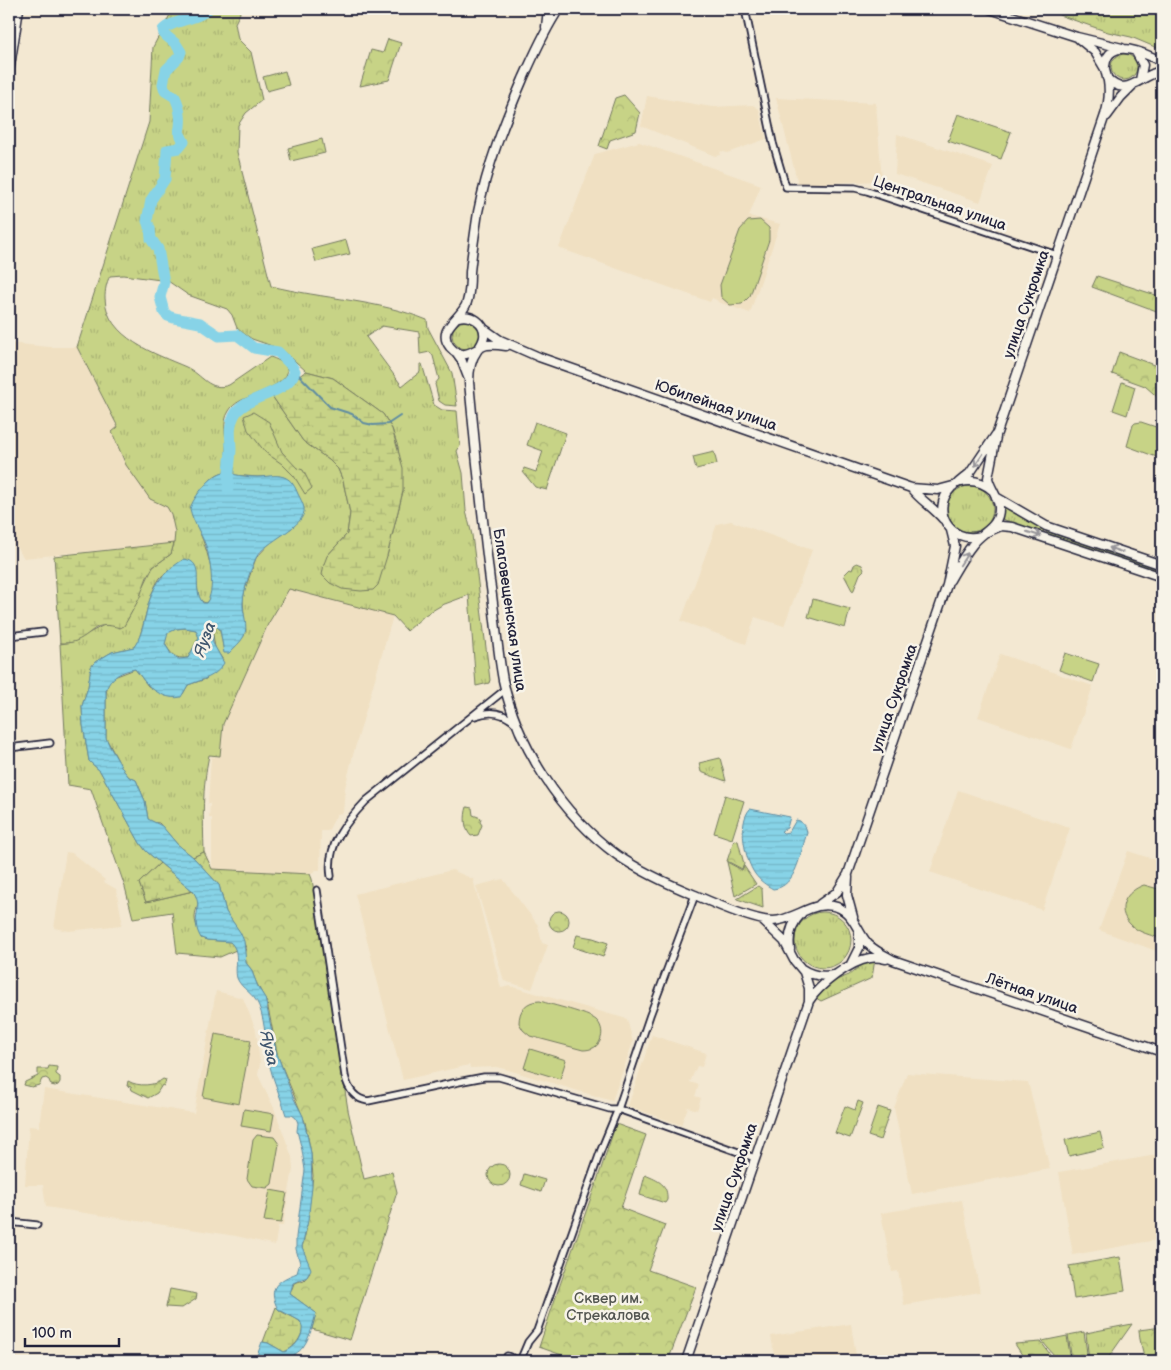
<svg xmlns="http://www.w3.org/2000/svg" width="1171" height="1370" font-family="'Balsamiq Sans',sans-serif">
  <defs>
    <pattern id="grass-tufts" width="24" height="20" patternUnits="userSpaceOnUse" patternTransform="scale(1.25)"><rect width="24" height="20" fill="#c7d386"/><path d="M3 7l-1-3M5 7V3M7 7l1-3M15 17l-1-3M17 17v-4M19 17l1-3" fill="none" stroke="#abb575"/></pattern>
    <pattern id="forest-crowns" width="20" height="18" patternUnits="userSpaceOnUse" patternTransform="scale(1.25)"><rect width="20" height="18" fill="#c7d386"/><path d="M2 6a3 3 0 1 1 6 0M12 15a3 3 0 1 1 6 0" fill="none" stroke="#abb575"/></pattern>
    <pattern id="wetland-marsh" width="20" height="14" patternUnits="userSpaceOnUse" patternTransform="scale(1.25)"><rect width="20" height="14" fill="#c7d386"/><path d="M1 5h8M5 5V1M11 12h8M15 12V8" fill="none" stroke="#abb575"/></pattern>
    <pattern id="water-rules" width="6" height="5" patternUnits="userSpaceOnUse" patternTransform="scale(1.25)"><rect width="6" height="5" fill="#87d3e7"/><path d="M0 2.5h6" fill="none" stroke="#74b5c7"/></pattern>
  </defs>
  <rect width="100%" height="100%" fill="#f3e8d2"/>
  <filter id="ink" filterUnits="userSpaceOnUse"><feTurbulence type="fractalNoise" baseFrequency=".02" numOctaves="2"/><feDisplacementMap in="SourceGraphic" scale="10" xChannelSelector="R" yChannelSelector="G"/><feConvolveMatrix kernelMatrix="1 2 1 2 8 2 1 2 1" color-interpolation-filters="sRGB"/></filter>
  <g filter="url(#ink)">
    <path fill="#f0e0c2" d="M647 96 712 107 753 105 759 109 766 139 727 153 721 151 720 155 715 156 641 126Z
      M776 98 876 103 882 181 798 184Z
      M897 134 993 166 980 202 895 174Z
      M639 142 761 185 749 216 780 224 750 313 718 302 717 300 712 298 710 302 559 248 595 154Z
      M9 343 49 347H77L118 428 150 499 167 507 171 514 175 532 174 543 24 558 9 537Z
      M731 521 812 550 784 626 755 617 746 644 681 621 717 524Z
      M289 588 393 616 353 755 345 788 343 813 337 814 328 831H321L320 870H316L310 874 212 869V818H209L210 804 208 803 211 757 220 756 223 724 268 624Z
      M1000 654 1093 686 1071 749 978 717Z
      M958 790 1070 828 1042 910 930 872Z
      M1128 851 1162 862V953L1099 930Z
      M66 852 72 853 105 880 104 882 116 889 122 920 121 925 69 931 54 928Z
      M452 870 473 879 501 988 510 986 627 1019 633 1042 612 1101 505 1069 496 1067 470 1068 469 1065 403 1080 355 894Z
      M503 879 538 925 542 943 548 945 532 989 504 981 476 886Z
      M216 991 243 998 256 1030 260 1064 258 1075 274 1108 292 1157 293 1169 283 1226H278L275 1245 236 1236 46 1207 43 1185H25L29 1126 39 1127 44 1089 194 1113Z
      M652 1035 706 1053 702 1067 697 1066 690 1082 699 1085 695 1096 701 1098 697 1110 688 1107 681 1125 628 1106Z
      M907 1073 1028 1082 1050 1169 912 1194 894 1108Z
      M1162 1154V1239L1073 1255 1059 1172Z
      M962 1200 980 1292 904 1305 898 1271 892 1272 881 1213Z
      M851 1324 857 1361H775L771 1336Z"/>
    <path fill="url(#grass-tufts)" stroke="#747a60" d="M173 9H239L240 13 235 23 238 39 251 52 262 100 246 113 238 125 237 152 271 286C323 299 378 300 427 320L428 328 452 373 457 406 445 405 439 401 435 384 439 379 433 356 430 352 420 354 419 332 382 326 366 337 402 386 420 372V364H422L434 405 442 410 457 411 460 446 457 451 463 473 466 511 472 535 490 680 489 683 476 686 469 595 442 605 425 615 407 631 393 616 289 589 268 624 223 724 220 756 209 755C202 788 203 819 204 852L193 857 177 844 159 823 151 822 148 819 145 801 136 780 129 777 123 770 106 738V694L108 684 114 677 135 669 148 686 160 693 166 696 183 694 188 685 206 679 223 660 215 648 212 628 215 626 220 629 224 652 229 653 244 636 245 630 243 600 245 589 256 558 270 543 293 527 304 508 295 488 286 478 279 476 257 477 234 475C234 462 231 421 241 413 249 406 263 401 272 396L303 441 329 460 338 469 343 481 350 513 347 534 327 556H387L403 491 398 447 392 429 383 414 333 378 306 371 285 352 275 347 252 339 243 333 237 328 232 315 227 309 188 295 168 281 123 275 110 276C106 283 105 291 105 298 106 338 156 354 186 367 203 375 209 392 229 385L270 357C276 359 283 362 286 367 296 382 248 396 240 401 236 403 231 407 229 411 221 423 227 436 226 449 226 457 225 464 224 472 205 476 198 500 192 515 201 533 223 585 206 603L203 602 199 598 196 580 175 565C170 570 164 573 160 578 147 596 146 621 138 641L134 647 112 652 95 662 91 667 88 687 82 706 83 725 89 761 100 771 140 843 146 851 160 863 139 883 146 902 193 891C203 906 195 905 195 918 195 924 200 932 201 938L207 940 231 942 236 950 220 957 177 953 172 912 133 918 125 887 91 789 68 785 60 644 72 642 104 625 126 622 153 567 171 554 174 543 175 532 171 514 167 507 150 499 126 465 112 432 118 427 77 347 149 122 153 47Z
      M1039 9H1162V50L1131 37 1108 32 1059 15C1053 9 1047 9 1039 9Z
      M1111 67a13 13 0 1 1 26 0a13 13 0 1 1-26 0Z
      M452 335a14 14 0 1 1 28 0a14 14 0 1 1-28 0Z
      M947 509a23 23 0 1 1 46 0a23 23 0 1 1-46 0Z
      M1004 505 1037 526 1044 529 1043 533 1002 519Z
      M1048 530 1162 569V573L1046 534Z
      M186 628 196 630 199 637 188 658C174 659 172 655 165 644L167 633 176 629Z
      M720 758 726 781 701 772 699 763Z
      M727 862 742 870 744 866 756 884 735 896Z
      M758 886 762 889 763 908 737 899Z
      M795 940a28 28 0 1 1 56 0a28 28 0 1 1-56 0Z
      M875 959 872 978 821 1001 816 998 829 983 849 975 864 963Z
      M1132 1324 1106 1361H1089L1086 1333Z
      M1067 1336 1071 1361H1059L1042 1341Z"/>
    <path fill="url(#forest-crowns)" stroke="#747a60" d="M388 39 401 43 389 80 360 86 371 50 383 53Z
      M624 95 640 113 636 131 610 140 607 149 599 146 615 98Z
      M322 139 325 153 291 161 288 148Z
      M346 240 350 254 316 262 312 249Z
      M1097 276 1162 297V313L1092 287Z
      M1119 352 1162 368V401L1145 386 1112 374Z
      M253 412 269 422 282 452 297 468 303 470 312 488 305 494 294 476 282 464 265 452 248 430 244 416Z
      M535 422 566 433 547 490 535 487 523 472 524 468 536 472 543 451 527 445Z
      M857 563 862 565 864 570 860 574 853 592 844 575 850 569 852 570 854 565Z
      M467 807 472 808 473 815 481 818 480 822 482 825 478 835 471 836C464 829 464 816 467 807Z
      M734 840 738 841 744 864 742 869 727 861Z
      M204 852 212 869 310 874 312 879 348 1110 364 1179 392 1172 397 1192 350 1340 312 1329 316 1313 290 1294 294 1283 304 1280 310 1273 302 1247 306 1231 313 1176 311 1153 305 1122 278 1057 267 1003 256 982 251 969 246 963 244 954 246 948 240 933 226 912 219 885 193 857Z
      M549 921a10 10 0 1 1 20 0a10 10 0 1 1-20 0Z
      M577 935 593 938 608 943 603 957 573 947Z
      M49 1066 57 1067 56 1074 60 1077V1082L58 1085 55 1086 51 1085 49 1080 46 1078 42 1079 39 1085 32 1087 24 1085 25 1082 38 1076V1069H48Z
      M163 1079 166 1080 164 1086 162 1085 157 1093 148 1098 132 1090 131 1087 127 1086 128 1081C138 1087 155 1086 163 1079Z
      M878 1107 890 1111 880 1140 868 1136Z
      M616 1124 646 1135 621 1208 665 1225 648 1270 696 1287 668 1361H579L539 1347C563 1272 592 1199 616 1124Z
      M488 1175a11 11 0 1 1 22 0a11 11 0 1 1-22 0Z
      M645 1175C659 1181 668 1184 667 1200L665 1203 640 1195Z
      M1120 1257 1125 1291 1074 1299 1069 1266Z
      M170 1289 197 1294 196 1299 182 1308 166 1307Z
      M1162 1327V1356L1144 1358C1143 1349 1139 1340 1139 1330Z
      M1084 1332 1088 1360 1072 1361 1068 1335Z
      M1041 1342 1055 1361H1026L1015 1344Z"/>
    <path fill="url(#wetland-marsh)" stroke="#747a60" d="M306 371 333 378 383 414 392 429 403 468V491L387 556 378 585 373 590 361 591 342 589 330 583 322 575 324 564 327 556 347 534 350 513 343 481 338 469 329 460 303 441 272 396Z
      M174 543 171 554 153 567 147 577 139 599 124 626 120 628C94 620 96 632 76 641 71 643 65 643 60 643L54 556Z
      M160 863 193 891 146 902 139 883Z
      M276 1307C286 1319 312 1316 299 1339 295 1345 291 1349 284 1352L268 1343 263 1342Z"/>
    <path fill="#c7d386" stroke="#747a60" d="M285 71 289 85 267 91 263 77Z
      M958 114 1011 132 1001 159 948 141Z
      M760 220 769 228V240L750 296 742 304 730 305 721 297 720 285 740 230 748 221Z
      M1122 382 1135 387 1127 415 1113 410Z
      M1141 422 1162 429V459L1127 446 1133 425 1135 423Z
      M714 452 717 464 696 469 693 457Z
      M813 599 850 609 845 628 808 617Z
      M1065 653 1099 664 1093 682 1059 670Z
      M725 795 744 801 732 839 714 833Z
      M1144 885 1162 890V939C1152 935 1138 933 1130 924 1115 909 1126 891 1144 885Z
      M540 1001C552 1005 588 1013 596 1020 601 1024 603 1032 601 1038 599 1047 591 1050 583 1050L530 1036 523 1030 519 1023C519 1010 526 1001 540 1001Z
      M215 1034 251 1040 239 1104 203 1097Z
      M530 1049 566 1060 560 1079 524 1068Z
      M858 1101 863 1103 850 1138 835 1133 845 1106 855 1110Z
      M244 1109 274 1114 271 1131 241 1126Z
      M1100 1132 1104 1148 1069 1156 1065 1140Z
      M257 1135 274 1137 279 1144 272 1184 267 1188 252 1186 247 1179 253 1140Z
      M524 1174 545 1180 541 1192 521 1185Z
      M270 1190 287 1193 281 1223 264 1221Z"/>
    <path fill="url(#water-rules)" stroke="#5f8ca2" fill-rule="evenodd" d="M224 472C234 475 246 477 257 477 266 477 275 474 284 477 292 480 295 487 298 494 300 498 303 503 304 508 307 527 264 541 256 558 250 571 244 588 243 602 242 612 249 626 244 636 241 642 234 648 229 653H224L220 629 215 626 212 628 213 643 224 663C215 678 203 679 188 685L181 697C170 700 156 693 148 685 143 681 140 674 135 669 122 671 110 677 106 690V738L110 747 124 771 129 777 136 780 145 801 148 819 162 826 177 844 193 857 219 885 226 912 240 932 244 941 246 963 251 969 258 987 265 998 276 1051 293 1097 303 1116 311 1153 312 1187 308 1221 302 1247 311 1269 307 1277 293 1283 290 1294 316 1313C313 1325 310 1337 303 1347 299 1353 292 1354 289 1361H255L262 1342 268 1343 284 1352C296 1348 307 1333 300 1321L278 1309C266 1287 279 1280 297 1273L300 1263 296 1249V1237L305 1170 302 1150 297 1131 298 1123 296 1118 292 1115H286C281 1097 273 1081 269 1063 265 1044 266 1024 259 1006 254 993 241 989 237 978 234 967 241 951 230 942L207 940 201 938C189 918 205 909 193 891L146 851 140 843 100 771 89 761 83 725 82 706 88 687 91 667 95 662 112 652 134 647C141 637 143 626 146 614 152 586 161 574 184 559 207 562 190 587 203 603H206C216 592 210 559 206 546 201 533 193 522 190 509 193 497 212 474 224 472ZM185 628 196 630 199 638 188 658 179 659 171 654 165 644 168 633 176 629Z
      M750 809 790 817 787 828 781 831 783 833 789 832 796 820 800 821 806 828 807 833C800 852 797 887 773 889 766 885 760 881 755 874 745 860 737 823 750 809Z"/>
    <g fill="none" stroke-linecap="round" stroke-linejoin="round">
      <path stroke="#5f8ca2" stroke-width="2" d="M295 371 330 407 352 414 364 423 373 425 388 424 400 416"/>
      <path stroke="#87d3e7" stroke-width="11" d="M208 9C197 20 172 20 163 30L164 34 176 44 181 52 179 57 166 70 163 84 165 91 175 97C180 107 182 121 179 132L184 142 179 148 167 150 165 179 151 200 147 221 150 228 151 239 158 249 164 282 160 297 164 312 168 316 174 318 200 323 219 336 237 335 254 348 278 352 291 365 295 371C287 396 244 395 234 416 228 427 231 438 231 450 230 463 228 476 228 489"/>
      <g stroke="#22223b" stroke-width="9">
        <path id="street" d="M745 9 773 143 786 187 855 188 867 191 1057 255
          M9 636 43 632
          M475 716C491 710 504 712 516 724
          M9 748 50 743
          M331 876C326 845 346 822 366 801L506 689
          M317 890 345 1076C348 1089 354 1099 368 1101L463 1081 484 1077H499L610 1109H618L755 1158
          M9 1222 37 1225
          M507 1356 520 1361
          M520 1361 528 1342 537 1331 601 1150 618 1109 650 1015 695 895"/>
      </g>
      <g stroke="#22223b" stroke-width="11">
        <path id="secondary" d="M990 9 1077 37 1122 48
          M546 27 548 9
          M1079 39 1095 52 1105 69
          M1136 52 1143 65 1140 80
          M9 72 19 9
          M1107 78C1126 100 1141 74 1162 71
          M1107 116 1121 97 1132 86
          M458 317C471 314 486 322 484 337 483 343 480 346 477 351 471 359 469 372 469 382 475 448 482 514 490 581 495 613 497 648 503 680 517 746 562 815 617 855 640 871 668 884 695 895 713 903 755 921 773 921 796 920 814 899 837 907 854 913 857 932 868 944 875 951 884 955 893 960L1162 1052
          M483 328 500 340 539 357 911 488 938 490 953 486
          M506 346C500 345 494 344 487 345 474 348 464 363 450 347 435 328 463 318 467 302 470 293 470 282 470 272 472 252 475 232 478 212 487 166 504 123 523 79 534 55 544 31 559 9
          M456 352 461 359 468 377
          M961 482C973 479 983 482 992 490
          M958 483 970 473 997 433 1105 115C1109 102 1110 93 1108 81 1107 75 1104 71 1105 66 1108 35 1147 54 1162 62
          M911 488C920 500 933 507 943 519
          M951 488C930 510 950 544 980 536
          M996 497 1046 526 1162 565
          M987 532 1001 526 1012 527 1162 577
          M950 580C957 568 964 555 973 544 983 531 1000 527 999 507 998 496 990 488 988 478L996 437
          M848 877 847 895 853 917
          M820 904 837 892 848 874 947 585 955 546 951 530
          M763 921 784 941 794 960 804 972 809 988V1000
          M790 949C788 935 791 924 801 914
          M851 964 859 948V933
          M802 969C812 976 822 977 834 975
          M686 1361 809 1001C819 985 850 961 870 958 875 957 881 958 886 959"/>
      </g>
      <use href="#street" stroke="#f7f3e8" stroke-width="5.5"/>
      <use href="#secondary" stroke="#f7f3e8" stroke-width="8"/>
    </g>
    <defs><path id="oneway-shaft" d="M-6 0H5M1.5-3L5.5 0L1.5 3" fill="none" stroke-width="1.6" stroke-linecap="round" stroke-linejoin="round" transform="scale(1.25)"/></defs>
    <g stroke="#97959a">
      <use href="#oneway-shaft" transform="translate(979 460) rotate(124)"/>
      <use href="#oneway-shaft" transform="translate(1034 534) rotate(18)"/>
      <use href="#oneway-shaft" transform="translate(1116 550) rotate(-161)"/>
      <use href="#oneway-shaft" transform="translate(964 559) rotate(-57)"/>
    </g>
  </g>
  <g text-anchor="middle" stroke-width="5" stroke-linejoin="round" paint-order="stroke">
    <g font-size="15" fill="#22223b" stroke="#f7f3e8">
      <text transform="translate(940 203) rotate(19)" y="5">Центральная улица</text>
      <text transform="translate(1026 304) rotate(-71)" y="5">улица Сукромка</text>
      <text transform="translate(716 405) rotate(19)" y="5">Юбилейная улица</text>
      <text transform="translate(510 610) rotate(82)" y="5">Благовещенская улица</text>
      <text transform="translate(894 698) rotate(-71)" y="5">улица Сукромка</text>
      <text transform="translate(1032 993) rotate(19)" y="5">Лётная улица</text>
      <text transform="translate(734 1177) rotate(-71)" y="5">улица Сукромка</text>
    </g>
    <g font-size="15" fill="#545752" stroke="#f7f3e8">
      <text x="608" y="1303">Сквер им.<tspan x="608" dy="17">Стрекалова</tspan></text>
    </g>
    <g font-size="16" font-style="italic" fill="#40576f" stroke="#f7f3e8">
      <text transform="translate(204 639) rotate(-70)" y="6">Яуза</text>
      <text transform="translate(270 1048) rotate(77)" y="6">Яуза</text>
    </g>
  </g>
  <rect width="1171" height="1370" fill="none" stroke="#f7f3e8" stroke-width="30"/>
  <rect x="15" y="15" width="1141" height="1340" fill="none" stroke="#22223b" stroke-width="2" filter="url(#ink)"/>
  <path d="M25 1338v8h94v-8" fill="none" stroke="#22223b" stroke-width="2.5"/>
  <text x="32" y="1338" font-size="15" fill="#22223b" stroke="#f7f3e8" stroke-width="4" paint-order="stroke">100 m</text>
</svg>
